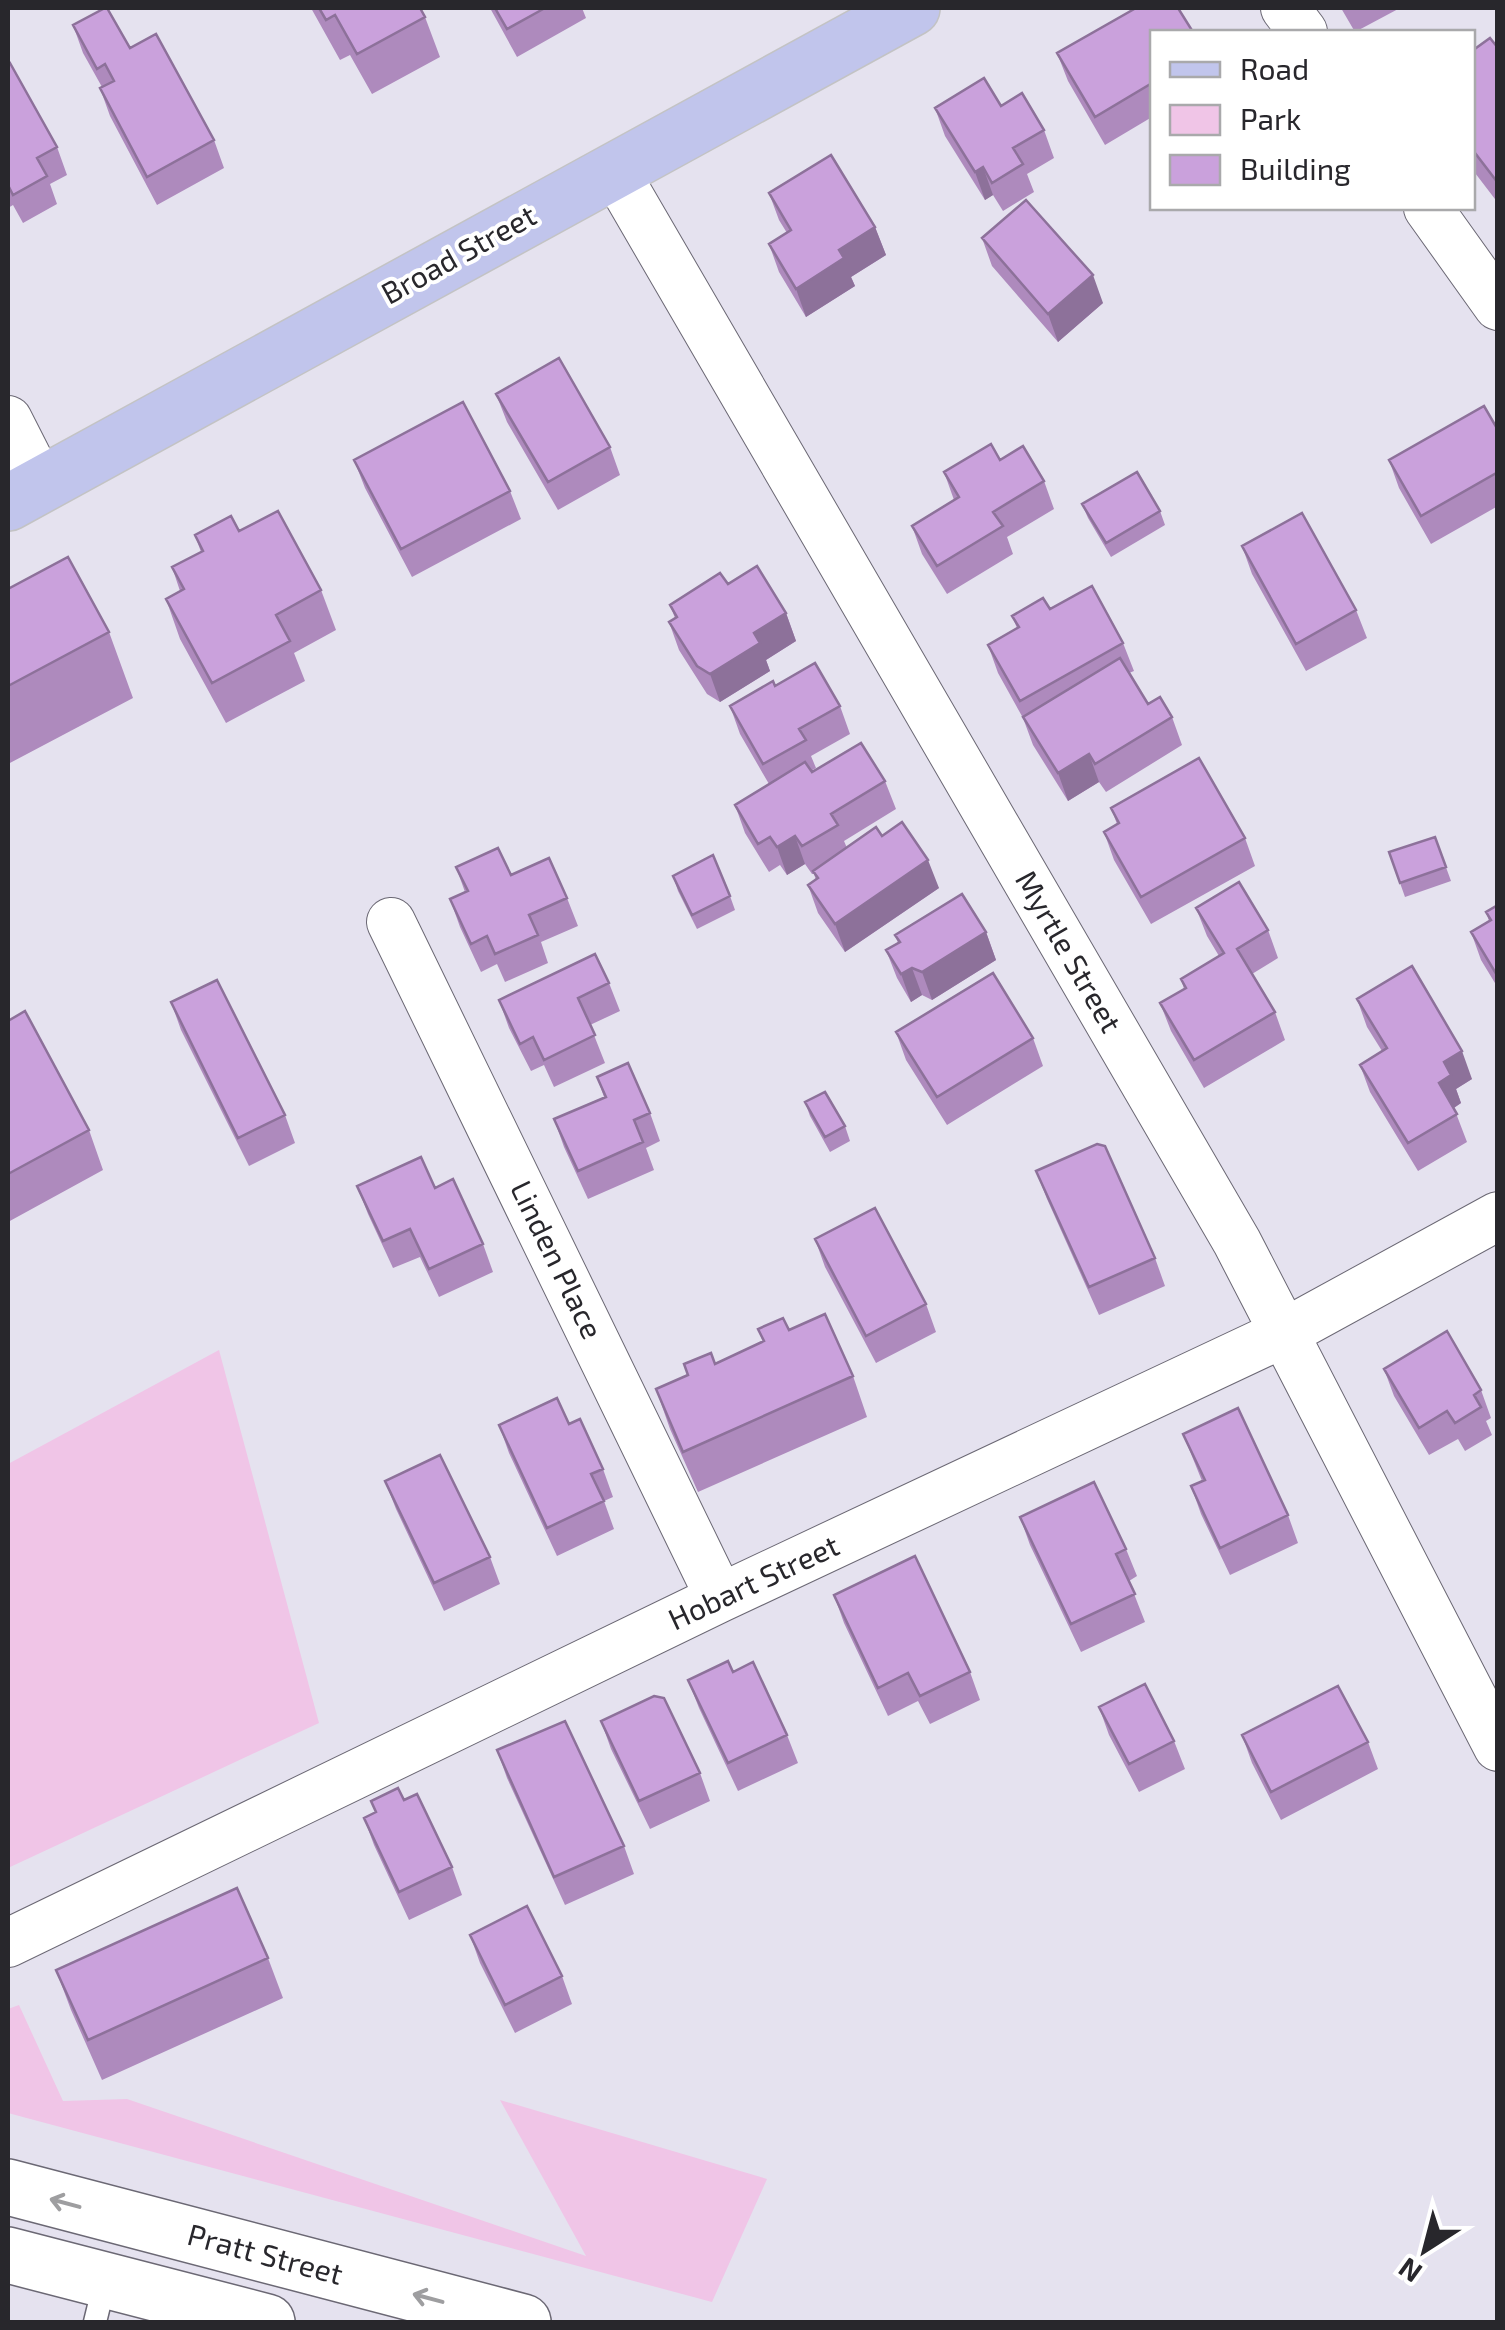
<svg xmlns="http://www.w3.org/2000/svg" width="1505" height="2330" font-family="'Exo 2',sans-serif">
  <rect width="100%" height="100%" fill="#e5e2ef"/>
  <path fill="#f0c5e7" d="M219 1350 319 1723 8 1868V1464Z
    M19 2005 63 2101 127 2099 586 2256 500 2100 767 2179 712 2302 8 2113V2009Z"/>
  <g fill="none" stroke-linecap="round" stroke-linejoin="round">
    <g stroke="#6b6874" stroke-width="25">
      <path id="service" d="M95 2322 105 2281"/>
    </g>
    <g stroke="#6b6874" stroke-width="50">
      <path id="minor" d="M1285 8 1303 32
        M614 170 1237 1242 1498 1747
        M1428 208 1498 306
        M8 420 41 485
        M391 922 720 1598
        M8 1943 720 1598 1286 1332 1498 1216"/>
    </g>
    <g stroke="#6b6874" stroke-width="58">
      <path id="tertiary" d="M8 2187 523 2322
        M8 2255 267 2322"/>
    </g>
    <g stroke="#c3c3c4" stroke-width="58">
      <path id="primary" d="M8 503 912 8"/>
    </g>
    <use href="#service" stroke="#fff" stroke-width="22"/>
    <use href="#minor" stroke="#fff" stroke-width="48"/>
    <use href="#tertiary" stroke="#fff" stroke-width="55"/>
    <use href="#primary" stroke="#c1c5ec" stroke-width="55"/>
  </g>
  <path fill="#ae8abd" d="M311 8H420L425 17 440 57 372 94 350 55 340 60Z
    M490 8H582L586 18 517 57Z
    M1341 8H1400L1355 32Z
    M73 25 130 48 214 140 224 168 157 205 110 116 100 88 102 87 83 53Z
    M1152 32V117L1105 145 1068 81 1057 53Z
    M1498 48V203L1472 169V51Z
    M8 64 57 147 67 175 50 184 57 204 23 223 13 205 8 208Z
    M1001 106 1044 130 1054 158 1027 174 1034 192 1003 211 993 195 985 200 945 136 935 108Z
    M769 193 875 227 886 255 851 277 855 286 806 317 779 272 769 244 787 233 779 220Z
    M982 238 1103 303 1058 342 992 266Z
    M496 394 610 447 620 475 558 510 507 422Z
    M1498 430V506L1431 544 1399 488 1389 460Z
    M354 460 510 491 521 519 412 577 365 488Z
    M1000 460 1044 481 1054 509 1007 537 1013 554 947 594 922 554 912 526 954 500 944 472Z
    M1082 504 1160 511 1165 525 1111 557 1088 518Z
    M239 531 321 590 336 630 294 653 305 681 226 723 180 639 166 599 180 591 172 567 201 552 195 535Z
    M1242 546 1356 610 1367 638 1306 671 1252 574Z
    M728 584 786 613 796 641 766 660 770 671 720 702 707 694 679 650 669 622 675 618 670 605Z
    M8 589 109 632 133 698 8 764Z
    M1050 609 1123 643 1134 671 1129 673 1148 704 1172 717 1182 745 1106 792 1099 782 1068 801 1033 745 1023 718 998 673 988 645 1017 628 1012 616Z
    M775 686 840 706 850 734 811 756 816 768 811 771 812 772 885 781 896 809 844 841 847 848 882 836 939 888 845 952 818 913 808 885 816 880 814 874H812L805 864 787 875 780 865 769 872 745 833 735 805 769 784 740 734 730 706Z
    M1111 808 1245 838 1255 866 1151 924 1114 860 1104 832 1117 824Z
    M1435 837 1451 881 1405 897 1389 852Z
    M456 867 511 875 567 898 578 926 541 942 548 963 505 982 497 964 481 972 460 927 450 899 465 892Z
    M673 876 730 896 735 910 697 929 678 891Z
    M1498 905V988L1481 960 1471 932 1489 921 1486 912Z
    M1196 908 1268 930 1278 958 1252 974 1275 1012 1285 1040 1204 1088 1171 1031 1160 1003 1184 989 1181 979 1219 956 1207 936Z
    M986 932 996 960 932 1000 922 995 911 1002 897 978 886 950 898 943 895 935Z
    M609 983 620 1011 590 1025 605 1063 554 1087 544 1065 531 1071 509 1028 499 1000Z
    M1357 999 1472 1079 1456 1089 1461 1103 1454 1108 1467 1142 1418 1171 1370 1092 1360 1065 1382 1051 1367 1027Z
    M171 1002 285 1115 295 1143 249 1166 181 1030Z
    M8 1021 89 1130 103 1170 8 1222Z
    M896 1032 1033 1038 1043 1066 947 1125 906 1060Z
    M597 1077 650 1113 660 1141 646 1148 654 1170 588 1199 564 1147 554 1119 604 1097Z
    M805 1102 845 1126 850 1141 830 1152 810 1116Z
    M1036 1171 1155 1258 1165 1286 1099 1315 1047 1199Z
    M357 1186 435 1188 483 1244 493 1272 439 1297 420 1257 393 1268 368 1214Z
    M815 1239 926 1304 936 1332 876 1363 825 1267Z
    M758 1329 789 1330 853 1376 867 1417 698 1492 670 1429 656 1389 763 1342Z
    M1384 1369 1481 1390 1491 1418 1486 1421 1492 1435 1465 1451 1458 1439 1429 1455 1394 1396Z
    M569 1424 603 1469 613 1497 604 1501 614 1529 557 1556 509 1453 499 1425Z
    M1183 1434 1288 1515 1298 1543 1230 1575 1201 1514 1191 1486 1202 1481Z
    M385 1481 490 1557 500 1584 444 1611 396 1509Z
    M1020 1517 1126 1549 1137 1576 1129 1581 1145 1622 1081 1652 1030 1545Z
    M834 1595 970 1672 980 1700 930 1724 918 1701 888 1716 844 1623Z
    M733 1672 787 1735 798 1763 738 1791 699 1708 688 1680Z
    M1099 1707 1174 1741 1185 1769 1139 1792 1109 1735Z
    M601 1721 700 1773 710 1801 650 1829 611 1749Z
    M1242 1735 1368 1742 1378 1769 1281 1820 1252 1763Z
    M497 1750 624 1846 634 1874 565 1905 507 1778Z
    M404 1800 452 1867 462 1895 409 1920 374 1845 364 1818 375 1812 371 1801Z
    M470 1935 562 1976 572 2004 515 2033 480 1963Z
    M268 1958 283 1998 102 2080 71 2010 56 1970Z"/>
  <path fill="#8d719a" d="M983 167 993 195 985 200 975 172Z
    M875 227 886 255 851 277 855 286 806 317 796 289 839 250Z
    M1093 275 1103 303 1058 342 1048 314Z
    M786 613 796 641 766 660 770 671 720 702 710 674 754 633Z
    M1089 754 1099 782 1068 801 1058 773Z
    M795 836 805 864 787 875 777 847Z
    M928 860 939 888 845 952 835 924Z
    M986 932 996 960 932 1000 922 972Z
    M912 968 922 995 911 1002 901 974Z
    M1462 1051 1472 1079 1456 1089 1461 1103 1449 1111 1439 1083 1444 1062Z"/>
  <path fill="#caa1dc" stroke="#8d719a" stroke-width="2.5" d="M105 8H107L130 48 156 34 214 140 147 177 100 88 114 81 105 64 97 69 73 25Z
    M319 8H420L425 17 357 54 335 15 326 20Z
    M495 8H545L507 29Z
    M1136 8H1178L1193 32H1152V83L1095 117 1057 53Z
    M1490 38 1498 48V183L1472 149V51Z
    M10 63 57 147 37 158 47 176 13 195 8 185V64Z
    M984 78 1001 106 1022 93 1044 130 1013 148 1023 164 992 183 983 167 975 172 935 108Z
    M831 155 875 227 839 250 844 258 796 289 769 244 791 230 769 193Z
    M1026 200 1093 275 1048 314 982 238Z
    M559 358 610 447 548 482 496 394Z
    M463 402 510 491 401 549 354 460Z
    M1484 406 1498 430V472L1421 516 1389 460Z
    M991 444 1000 460 1023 446 1044 481 993 512 1003 526 937 566 912 526 959 497 944 472Z
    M1137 472 1160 511 1106 543 1082 504Z
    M278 511 321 590 276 615 290 641 212 683 166 599 184 589 172 567 203 551 195 535 231 516 239 531Z
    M1302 513 1356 610 1296 644 1242 546Z
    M68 557 109 632 8 686V589Z
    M757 566 786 613 754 633 760 643 710 674 697 666 669 622 677 617 670 605 720 573 728 584Z
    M1092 586 1123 643 1020 701 988 645 1019 627 1012 616 1043 598 1050 609Z
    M1120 658 1148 704 1160 697 1172 717 1095 764 1089 754 1058 773 1023 717Z
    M815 663 840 706 799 729 806 740 763 764 730 706 773 681 775 686Z
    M861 743 885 781 831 814 838 825 802 846 795 836 777 847 770 837 758 844 735 805 805 762 812 772Z
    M1199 758 1245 838 1141 897 1104 832 1119 823 1111 808Z
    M902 822 928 860 835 924 808 885 818 878 813 871 876 827 882 836Z
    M1435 837 1446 867 1400 883 1389 852Z
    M498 848 511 875 549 858 567 898 529 915 538 935 495 954 487 936 471 944 450 899 468 891 456 867Z
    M713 855 730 896 692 915 673 876Z
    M1239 882 1268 930 1237 949 1275 1012 1194 1060 1160 1003 1186 988 1181 979 1224 953 1196 908Z
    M962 894 986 932 922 972 912 968 901 974 886 950 900 942 895 935Z
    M1498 905V977L1471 932 1491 920 1486 912Z
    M595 954 609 983 578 998 595 1035 544 1060 533 1037 520 1044 499 1000Z
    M1412 966 1462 1051 1444 1062 1451 1075 1439 1083 1457 1114 1408 1143 1360 1065 1387 1048 1357 999Z
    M993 973 1033 1038 937 1097 896 1032Z
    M217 980 285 1115 238 1138 171 1002Z
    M25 1011 89 1130 8 1174V1021Z
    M628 1063 650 1113 634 1120 643 1142 578 1171 554 1119 606 1097 597 1077Z
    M825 1092 845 1126 825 1137 805 1102Z
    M1097 1144 1105 1146 1155 1258 1089 1287 1036 1171Z
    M421 1157 435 1188 453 1179 483 1244 429 1269 410 1229 383 1241 357 1186Z
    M875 1208 926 1304 866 1336 815 1239Z
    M825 1314 853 1376 683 1452 656 1389 688 1375 684 1364 711 1353 715 1364 764 1341 758 1329 783 1318 789 1330Z
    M1447 1331 1481 1390 1474 1395 1481 1407 1455 1423 1447 1411 1419 1428 1384 1369Z
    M557 1398 569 1424 580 1419 603 1469 591 1474 604 1501 547 1528 499 1425Z
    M1238 1408 1288 1515 1220 1548 1191 1486 1205 1480 1183 1434Z
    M440 1455 490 1557 434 1583 385 1481Z
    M1094 1482 1126 1549 1116 1554 1135 1594 1071 1624 1020 1517Z
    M915 1556 970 1672 920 1696 908 1673 878 1688 834 1595Z
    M728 1661 733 1672 753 1662 787 1735 728 1763 688 1680Z
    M1145 1684 1174 1741 1129 1764 1099 1707Z
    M1338 1686 1368 1742 1271 1792 1242 1735Z
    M654 1696 664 1698 700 1773 639 1801 601 1721Z
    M565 1721 624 1846 554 1877 497 1750Z
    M398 1788 404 1800 417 1794 452 1867 399 1892 364 1818 376 1812 371 1801Z
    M237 1888 268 1958 88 2040 56 1970Z
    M527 1906 562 1976 505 2005 470 1935Z"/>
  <defs><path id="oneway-shaft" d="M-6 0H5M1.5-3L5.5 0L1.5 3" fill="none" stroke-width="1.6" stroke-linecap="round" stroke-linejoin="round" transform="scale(2.5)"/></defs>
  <g stroke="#9e9ea0">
    <use href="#oneway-shaft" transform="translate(65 2203) rotate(-165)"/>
    <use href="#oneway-shaft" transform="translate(428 2298) rotate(-165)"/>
  </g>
  <g text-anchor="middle" stroke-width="8" stroke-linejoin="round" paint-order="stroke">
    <g font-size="30" fill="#28272c" stroke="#fff">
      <text transform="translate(459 255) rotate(-29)" y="10">Broad Street</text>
      <text transform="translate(1068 952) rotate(60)" y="10">Myrtle Street</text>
      <text transform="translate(556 1260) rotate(64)" y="10">Linden Place</text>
      <text transform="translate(754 1583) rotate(-25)" y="10">Hobart Street</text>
      <text transform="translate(265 2255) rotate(15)" y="10">Pratt Street</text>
    </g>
  </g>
  <rect width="1505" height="2330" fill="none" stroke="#28272c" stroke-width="20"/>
  <rect x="1150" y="30" width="325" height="180" fill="#ffffff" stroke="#a9a9ab" stroke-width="2.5"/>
  <rect x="1170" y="62" width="50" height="15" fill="#c1c5ec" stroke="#a9a9ab" stroke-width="2.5"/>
  <text x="1240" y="80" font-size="30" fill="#28272c">Road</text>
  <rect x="1170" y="105" width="50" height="30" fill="#f0c5e7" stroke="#a9a9ab" stroke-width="2.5"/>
  <text x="1240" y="130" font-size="30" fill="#28272c">Park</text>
  <rect x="1170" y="155" width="50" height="30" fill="#caa1dc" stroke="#a9a9ab" stroke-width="2.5"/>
  <text x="1240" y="180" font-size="30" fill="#28272c">Building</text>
  <g transform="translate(1425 2250) rotate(216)" stroke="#ffffff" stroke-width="8" paint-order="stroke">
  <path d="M0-8L18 38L0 25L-18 38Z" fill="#28272c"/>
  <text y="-15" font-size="28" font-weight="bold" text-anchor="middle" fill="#28272c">N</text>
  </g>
</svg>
